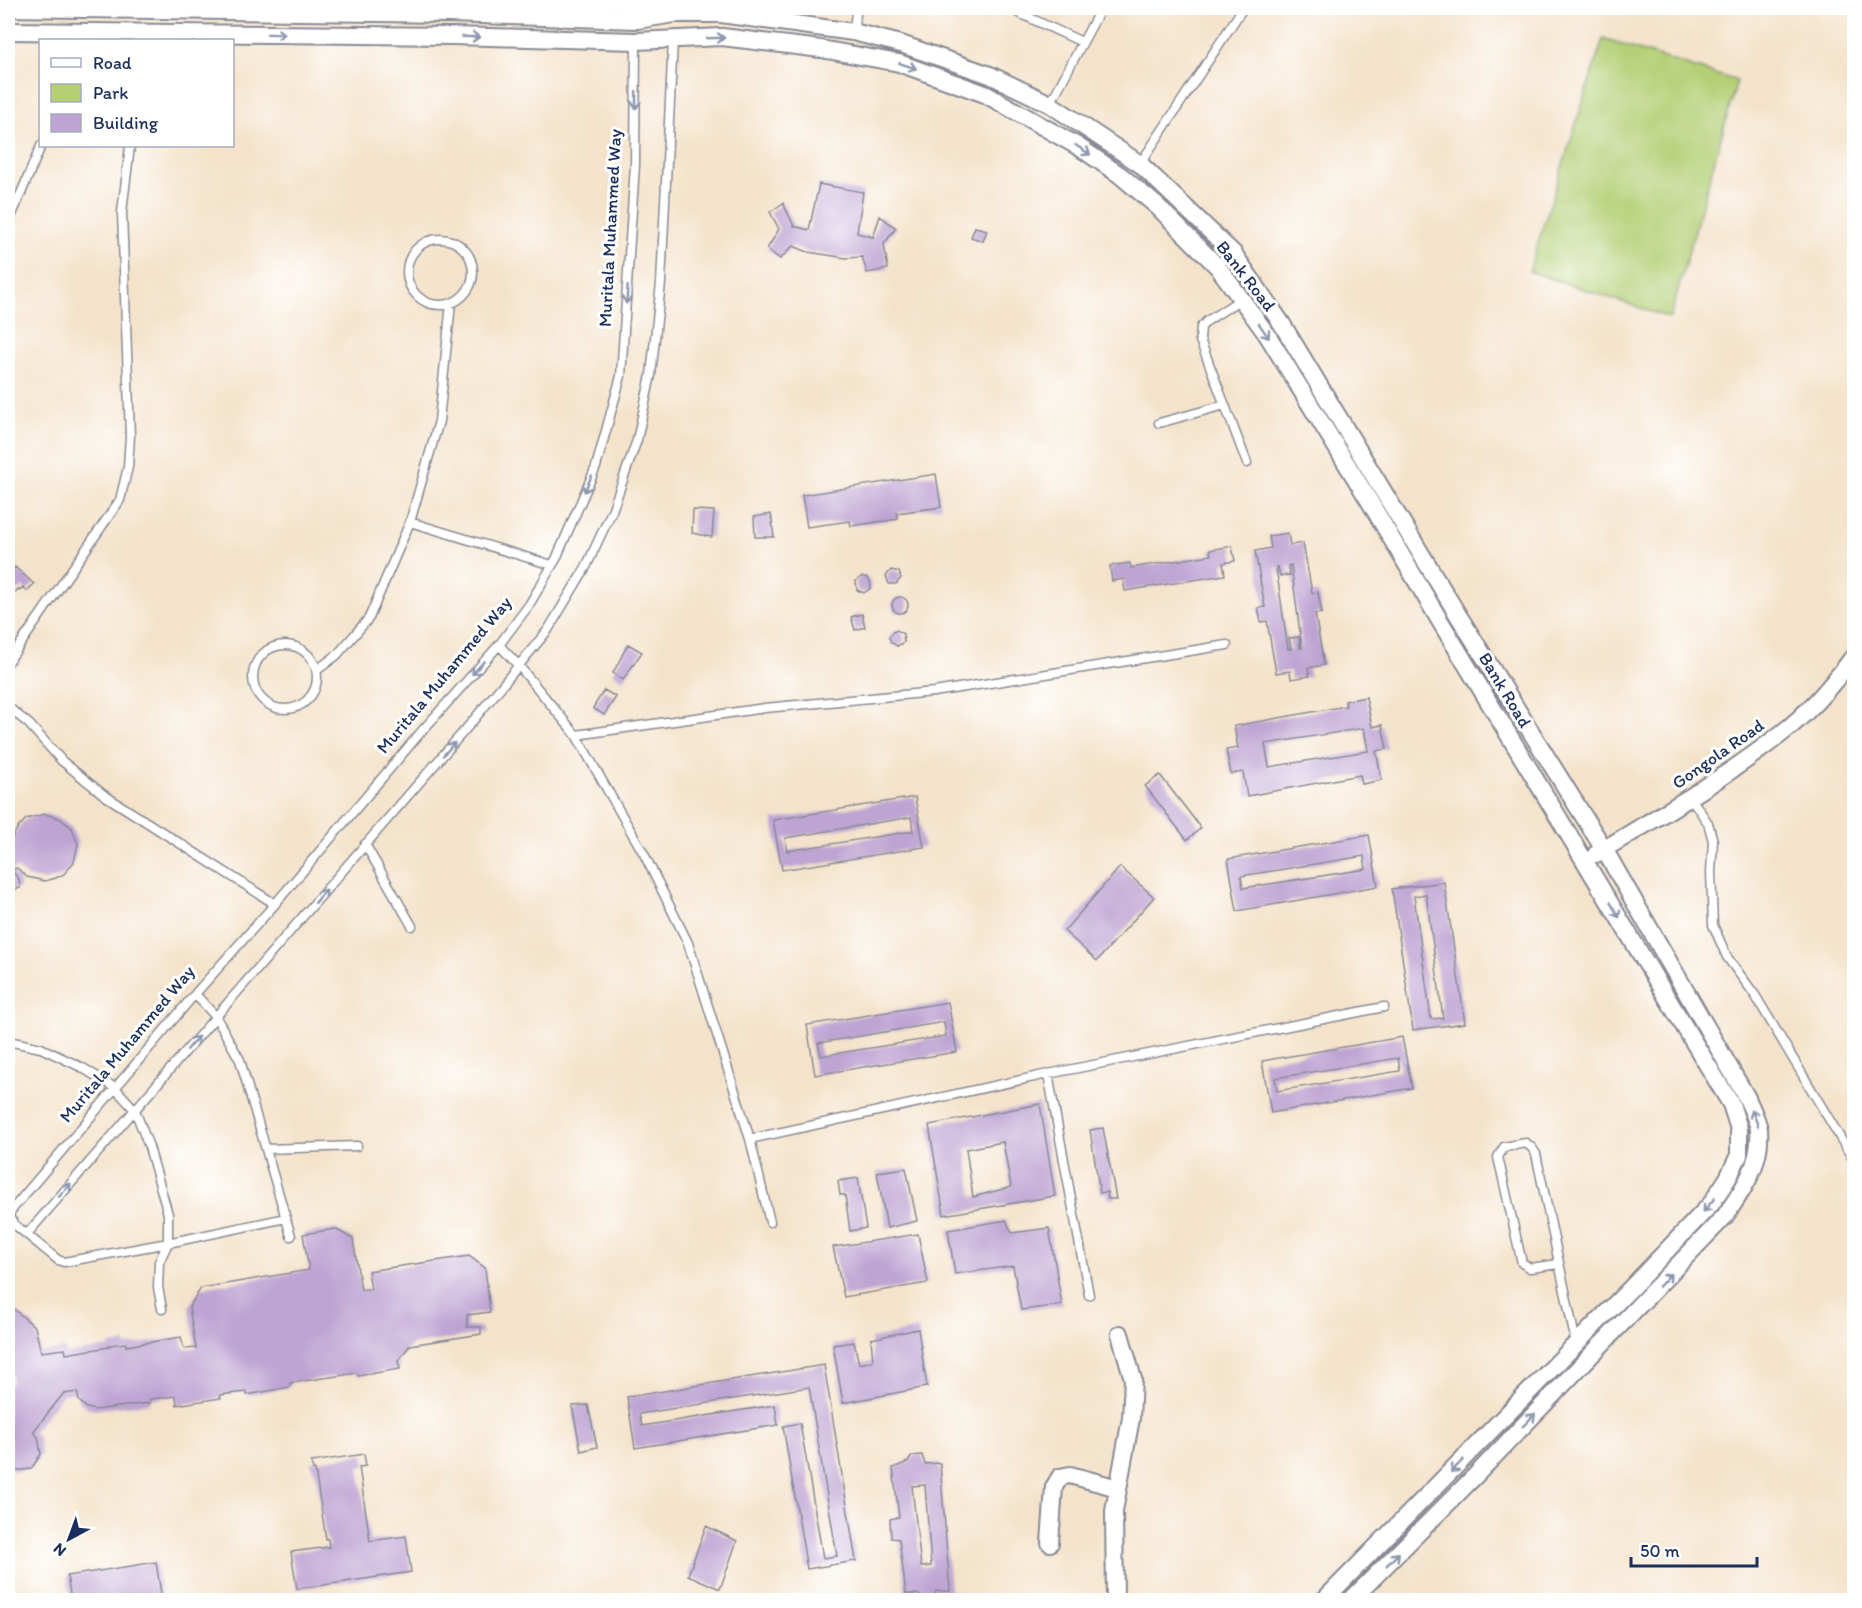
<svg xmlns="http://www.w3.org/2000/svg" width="1862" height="1608" font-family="Itim,sans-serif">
  <rect width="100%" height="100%" fill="#fff"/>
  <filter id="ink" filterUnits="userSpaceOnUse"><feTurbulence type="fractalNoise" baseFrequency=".0167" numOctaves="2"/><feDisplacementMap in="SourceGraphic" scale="12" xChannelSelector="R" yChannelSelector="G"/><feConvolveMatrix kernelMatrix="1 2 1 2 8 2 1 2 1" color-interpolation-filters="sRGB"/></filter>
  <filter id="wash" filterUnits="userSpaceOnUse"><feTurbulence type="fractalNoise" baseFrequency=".008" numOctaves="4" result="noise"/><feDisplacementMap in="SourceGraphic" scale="24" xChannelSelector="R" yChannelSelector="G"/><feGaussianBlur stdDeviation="1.35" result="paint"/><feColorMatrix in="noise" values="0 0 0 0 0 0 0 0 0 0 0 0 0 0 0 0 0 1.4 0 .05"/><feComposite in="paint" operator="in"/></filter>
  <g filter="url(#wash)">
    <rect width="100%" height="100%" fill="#f4e3ca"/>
    <path fill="#b4cf74" stroke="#687f69" stroke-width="1.5" d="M1603 39 1737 81 1670 318 1529 271Z"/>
    <g id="blocks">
      <path fill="#bea4d3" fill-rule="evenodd" d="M819 184 863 192 857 233 873 237 880 216 896 228 884 244 888 269 867 273 862 257 846 258 808 252 793 246 780 259 767 249 779 229 770 212 783 203 794 226 809 230Z
        M975 227 987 230 983 241 971 237Z
        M936 474 941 507 897 513 898 519 851 526 850 521 807 527 802 495Z
        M693 510 714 511 712 537 692 533Z
        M771 514 774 537H755L754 517Z
        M1288 533 1290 545 1303 543 1312 593 1318 592 1322 613 1315 614 1324 665 1308 668 1310 676 1291 679 1290 671 1276 673 1267 621 1261 622 1258 608 1265 607 1255 551 1271 548 1269 536ZM1291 565 1302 648H1300L1299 637 1289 638 1291 649H1288L1276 567H1278L1280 576 1290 575 1288 566Z
        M1232 546 1235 561 1223 563 1225 575 1125 591 1123 579 1112 581 1110 566 1130 563 1131 568 1211 555 1210 550Z
        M15 567 34 584 27 591 23 587 20 590 18 589 13 595 8 591V576Z
        M891 570 899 572 901 578 896 584H889L886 576Z
        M861 577H866L870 581 871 588 864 593 857 590 856 581Z
        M892 605a8 8 0 1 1 16 0a8 8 0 1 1-16 0Z
        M862 614 865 627 855 630 851 617Z
        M897 630 903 634 904 642 897 646 891 642 889 637 893 632Z
        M628 644 642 652 623 680 613 673Z
        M604 690 616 697 604 715 593 708Z
        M1366 697 1372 727 1382 725 1387 749 1376 751 1382 780 1362 784 1360 775 1247 796 1243 772 1231 774 1226 750 1238 748 1234 726 1346 706 1345 701ZM1364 728 1368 751 1269 767 1265 744Z
        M1160 775 1201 828 1187 840 1145 786Z
        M915 797 924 847 782 870 773 820ZM911 817 913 831 787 851 785 838Z
        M45 814 59 818 72 828 78 844 74 862 64 874 56 878 45 881 27 877 17 868 14 869 12 871 19 879 20 888 8 891V841L11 840 17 829 26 819Z
        M1369 835 1378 886 1237 911 1228 859ZM1364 856 1366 869 1243 888 1241 876Z
        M1120 867 1154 897 1097 961 1064 931Z
        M1444 882 1465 1023 1413 1030 1392 889ZM1426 894 1443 1018 1431 1019 1414 896Z
        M948 1002 957 1052 815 1075 807 1025ZM944 1022 946 1036 821 1056 818 1043Z
        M1402 1037 1412 1088 1271 1113 1262 1061ZM1398 1058 1400 1071 1277 1091 1275 1078Z
        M1040 1104 1055 1196 944 1215 929 1125ZM1003 1142 1011 1187 973 1197 966 1149Z
        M1103 1128 1116 1199H1108L1107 1192 1100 1193 1090 1130Z
        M906 1168 917 1221 887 1228 877 1172Z
        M858 1178 866 1228 850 1231 845 1195H840L838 1181Z
        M1006 1220 1012 1233 1049 1228 1062 1305 1021 1310 1013 1266 955 1274 948 1230Z
        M335 1229 353 1239 361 1290 371 1289 368 1271 469 1256 485 1268 490 1312 467 1315V1327H481V1334L410 1345 398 1361 400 1369 358 1376 357 1373 290 1383V1387L247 1395 246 1392 220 1395 221 1398 177 1405 176 1396 150 1399V1403L94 1410 87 1408 79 1401 77 1392 63 1394 33 1432 38 1437 41 1454 31 1469 14 1471 8 1467V1387L12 1381 8 1350 9 1345 8 1343V1304L35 1327 41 1352 65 1349 66 1354 110 1347 109 1345 126 1343V1346L181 1337 184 1349 196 1348 189 1307 201 1288 309 1270 303 1234Z
        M918 1234 928 1283 844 1297 833 1247Z
        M918 1329 927 1387 843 1403 833 1345 854 1342 859 1364 873 1361 871 1339Z
        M824 1365 856 1561 807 1569 783 1426 800 1423 823 1558 837 1556 809 1387 639 1414 642 1426 775 1405 778 1425 635 1448 627 1397Z
        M588 1405 597 1447 581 1451 572 1406Z
        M364 1454 366 1466 359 1467 370 1541 406 1536 411 1572 297 1589 291 1552 329 1547 328 1539H326L315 1470H313L311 1462Z
        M922 1455 925 1464 940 1463 950 1591H936L934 1598 922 1599 918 1594H906L899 1539 891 1538 890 1519 899 1517 893 1468 908 1462 912 1456ZM925 1485 931 1566 921 1567 912 1486Z
        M706 1526 737 1541 720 1589 688 1575Z
        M156 1562 162 1600H71L67 1576Z"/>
    </g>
  </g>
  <g filter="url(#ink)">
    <use href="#blocks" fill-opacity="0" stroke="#888994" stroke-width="1.5"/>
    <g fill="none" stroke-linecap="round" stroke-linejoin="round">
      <g stroke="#888994" stroke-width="11">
        <path id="service" d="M1008 8 1082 42
          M853 32 857 8
          M1050 104 1101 8
          M1140 164 1243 8
          M8 224 41 146
          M407 272a33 33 0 1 1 66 0a33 33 0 1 1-66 0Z
          M1241 299 1207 321 1201 327 1200 340 1247 463
          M1159 423 1225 405
          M410 522 552 565
          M253 677a32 32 0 1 1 64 0a32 32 0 1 1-64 0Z
          M499 645 519 666 576 735 644 854 688 943 750 1139 770 1222
          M8 662 120 500 128 467 130 436 122 212 130 146
          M317 670 337 655 369 618 410 522 439 421 451 303
          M8 707 29 724 62 761 104 795 275 904
          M576 735 765 708 934 692 1227 645
          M1691 798 1708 823 1713 841 1711 872 1713 925 1727 957 1755 995 1854 1161
          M365 844 412 926
          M195 994 216 1017 240 1060 291 1236
          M8 1041 41 1048 83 1068 115 1088 135 1110 149 1147 168 1214V1243L159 1262 158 1287 162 1309
          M1048 1074 1089 1295
          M750 1139 1048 1074 1384 1007
          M267 1149 357 1146
          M286 1218 168 1243 64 1262 58 1260 14 1224 9 1217 10 1212 195 994 275 904 421 732 499 645 529 605 556 559 596 467 621 376 635 165 636 41
          M27 1234 471 723 548 630 586 567 612 511 637 440 651 375 661 283 673 40
          M1559 1264 1530 1268 1522 1263 1498 1157 1504 1147 1526 1143 1532 1148 1536 1154 1576 1343"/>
      </g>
      <g stroke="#888994" stroke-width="20">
        <path id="minor" d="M8 8 448 14 638 20 674 14H721L853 32 901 44 990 75 1050 104 1140 164 1233 253 1282 324 1458 615 1604 849 1747 1098C1751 1108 1757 1119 1759 1129 1762 1163 1743 1190 1725 1216L1474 1477 1351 1600
          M8 31 451 36 636 41 722 37 821 49 899 63 985 94 1079 147 1120 175 1157 206 1218 267 1268 336 1370 502 1440 621 1731 1104 1739 1129V1155L1728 1178 1711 1204 1631 1288 1324 1600
          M1596 854C1659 816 1724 779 1782 733 1810 712 1833 684 1854 656
          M1050 1543 1054 1487 1060 1477 1070 1475 1118 1488
          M1115 1600 1114 1511 1131 1418 1133 1379 1120 1334"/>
      </g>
      <use href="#service" stroke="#fff" stroke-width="8"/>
      <use href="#minor" stroke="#fff" stroke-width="16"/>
    </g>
    <defs><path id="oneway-shaft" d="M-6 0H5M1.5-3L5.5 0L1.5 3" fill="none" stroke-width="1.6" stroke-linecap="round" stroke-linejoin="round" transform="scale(1.5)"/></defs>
    <g stroke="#8d97ae">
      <use href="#oneway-shaft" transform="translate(276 34) rotate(1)"/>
      <use href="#oneway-shaft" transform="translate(471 37) rotate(2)"/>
      <use href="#oneway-shaft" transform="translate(716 38) rotate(-2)"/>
      <use href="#oneway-shaft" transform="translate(908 66) rotate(19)"/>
      <use href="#oneway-shaft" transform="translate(636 100) rotate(91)"/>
      <use href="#oneway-shaft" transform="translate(1083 150) rotate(33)"/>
      <use href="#oneway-shaft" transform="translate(627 295) rotate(94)"/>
      <use href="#oneway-shaft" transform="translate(1264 331) rotate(55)"/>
      <use href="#oneway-shaft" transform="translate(588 484) rotate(114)"/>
      <use href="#oneway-shaft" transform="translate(478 668) rotate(132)"/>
      <use href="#oneway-shaft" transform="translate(449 749) rotate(-48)"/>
      <use href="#oneway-shaft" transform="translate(321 896) rotate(-50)"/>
      <use href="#oneway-shaft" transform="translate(1615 910) rotate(59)"/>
      <use href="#oneway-shaft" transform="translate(193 1043) rotate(-49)"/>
      <use href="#oneway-shaft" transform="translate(1755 1118) rotate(-110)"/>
      <use href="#oneway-shaft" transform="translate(65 1190) rotate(-49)"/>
      <use href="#oneway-shaft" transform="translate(1709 1205) rotate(129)"/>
      <use href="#oneway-shaft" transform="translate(1665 1280) rotate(-47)"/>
      <use href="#oneway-shaft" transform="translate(1529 1420) rotate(-46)"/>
      <use href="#oneway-shaft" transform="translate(1457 1466) rotate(134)"/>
      <use href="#oneway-shaft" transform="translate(1393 1559) rotate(-45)"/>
    </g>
  </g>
  <g text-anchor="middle" stroke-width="6" stroke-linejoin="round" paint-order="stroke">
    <g font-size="18" fill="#1b2f5e" stroke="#fff">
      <text transform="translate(610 228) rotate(-87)" y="6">Muritala Muhammed Way</text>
      <text transform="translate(1246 276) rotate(52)" y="6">Bank Road</text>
      <text transform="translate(444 675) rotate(-50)" y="6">Muritala Muhammed Way</text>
      <text transform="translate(1505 690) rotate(59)" y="6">Bank Road</text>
      <text transform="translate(1718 754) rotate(-35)" y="6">Gongola Road</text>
      <text transform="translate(127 1044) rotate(-50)" y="6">Muritala Muhammed Way</text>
    </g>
  </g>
  <rect width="1862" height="1608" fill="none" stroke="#fff" stroke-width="30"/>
  <rect x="39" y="39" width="195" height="108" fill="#ffffff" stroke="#a4acbf" stroke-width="1.5"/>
  <rect x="51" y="58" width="30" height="9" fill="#ffffff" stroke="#a4acbf" stroke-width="1.5"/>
  <text x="93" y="69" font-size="18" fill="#1b2f5e">Road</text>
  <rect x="51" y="84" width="30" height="18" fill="#b4cf74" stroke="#a4acbf" stroke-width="1.5"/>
  <text x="93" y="99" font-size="18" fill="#1b2f5e">Park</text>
  <rect x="51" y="114" width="30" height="18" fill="#bea4d3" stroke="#a4acbf" stroke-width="1.5"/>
  <text x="93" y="129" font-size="18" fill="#1b2f5e">Building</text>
  <g transform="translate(69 1539) rotate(221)" stroke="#ffffff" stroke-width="4.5" paint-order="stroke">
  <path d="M0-4.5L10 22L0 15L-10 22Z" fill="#1b2f5e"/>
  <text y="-9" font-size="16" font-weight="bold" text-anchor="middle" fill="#1b2f5e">N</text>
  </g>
  <path d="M1631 1557v9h126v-9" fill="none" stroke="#1b2f5e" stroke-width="3"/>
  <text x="1640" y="1557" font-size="18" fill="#1b2f5e" stroke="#ffffff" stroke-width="4.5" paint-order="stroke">50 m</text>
</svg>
